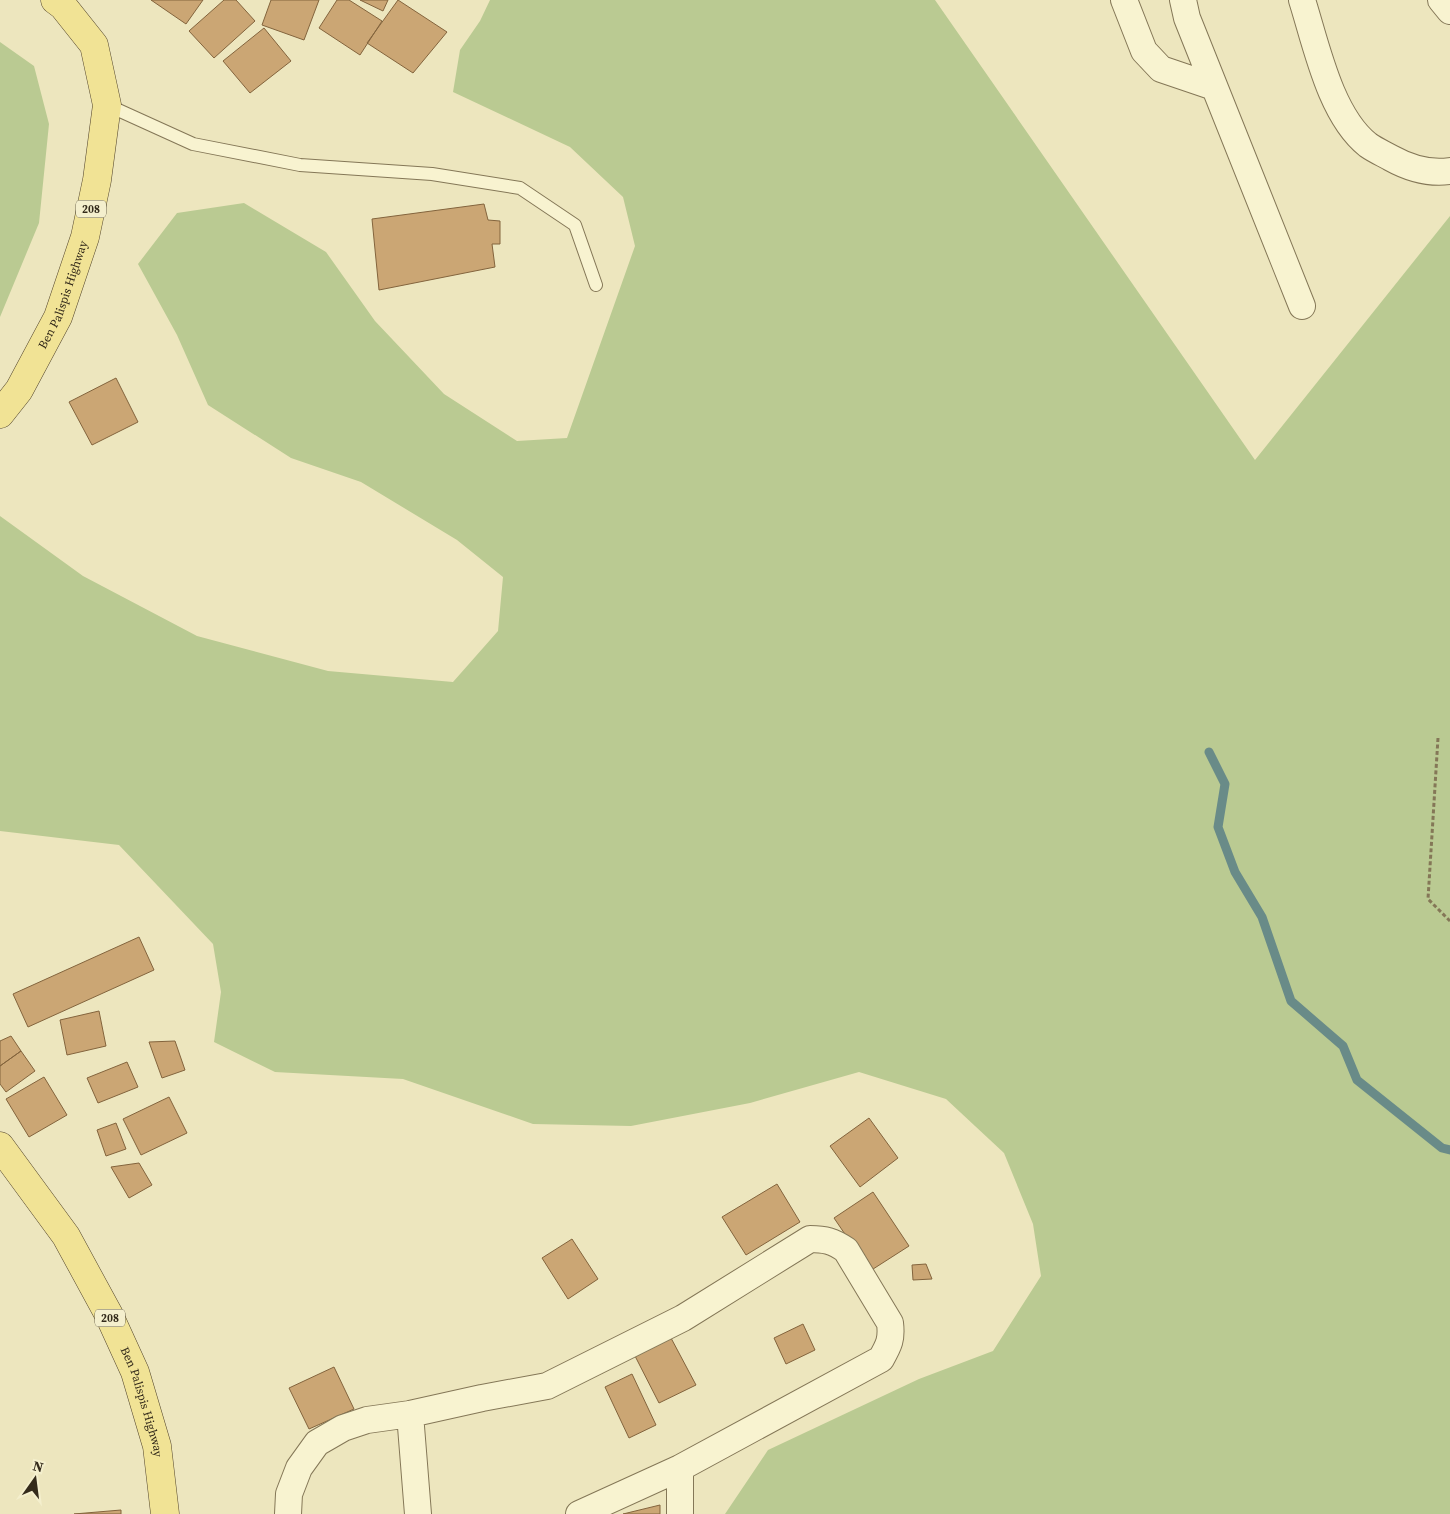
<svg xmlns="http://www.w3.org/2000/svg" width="1450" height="1514" font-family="'Source Serif 4',serif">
  <rect width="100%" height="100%" fill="#ede6be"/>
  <path fill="#baca92" d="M490 0H935L1255 460 1450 216V1514H725L768 1450 919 1379 993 1351 1041 1276 1033 1224 1004 1153 946 1099 859 1072 750 1103 631 1126 533 1124 403 1079 275 1072 214 1042 221 992 213 944 119 845 0 831V516L83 576 197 636 328 671 453 682 498 631 503 577 457 540 361 482 291 458 208 405 177 335 138 264 177 213 244 203 326 252 375 321 444 394 517 441 567 438 635 246 623 197 570 147 453 92 460 50 480 21Z
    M0 42 34 66 49 124 39 223 0 317Z"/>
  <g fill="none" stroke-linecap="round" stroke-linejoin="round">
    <path stroke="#698b88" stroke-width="9" d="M1209 752 1225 784 1218 827 1235 872 1262 917 1291 1001 1343 1046 1357 1080 1442 1148 1450 1150"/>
  </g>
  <path fill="#cba674" stroke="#83643d" d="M151 0H203L186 24Z
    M224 0H236L255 21 214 58 189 31Z
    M271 0H319L304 40 262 25Z
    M337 0H349L382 21 360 55 319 28Z
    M360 0H388L383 11Z
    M398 0 447 32 413 73 367 43Z
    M264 28 291 61 250 93 223 61Z
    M484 204 488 220 500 221V244H492L495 267 379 290 372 219Z
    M116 378 138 422 92 445 69 402Z
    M139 937 154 970 28 1027 13 994Z
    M99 1011 106 1046 67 1055 60 1020Z
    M11 1036 21 1051 0 1066V1041Z
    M175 1041 185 1070 162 1078 149 1042Z
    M21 1051 35 1071 6 1092 0 1084V1066Z
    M127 1062 138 1087 98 1103 87 1078Z
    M44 1077 67 1115 29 1137 6 1099Z
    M169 1097 187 1133 141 1155 123 1119Z
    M869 1118 898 1158 860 1187 830 1146Z
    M116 1123 126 1149 106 1156 97 1130Z
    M139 1163 152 1185 129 1198 111 1167Z
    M777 1184 800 1222 746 1255 722 1217Z
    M873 1192 909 1246 870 1271 834 1218Z
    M572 1239 598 1279 568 1299 542 1258Z
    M926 1264 932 1279 913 1280 912 1265Z
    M803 1324 815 1350 786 1364 774 1338Z
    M671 1338 696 1385 659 1403 635 1356Z
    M334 1367 354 1409 309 1429 289 1388Z
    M632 1374 656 1425 629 1438 605 1387Z
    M660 1505V1514H623Z
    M121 1510V1514H74Z"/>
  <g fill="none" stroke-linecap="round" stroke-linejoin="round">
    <g stroke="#847757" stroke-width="14">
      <path id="service" d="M107 105 193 144 300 165 432 174 520 188 575 225 596 285"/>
    </g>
    <g stroke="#847757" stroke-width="28">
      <path id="minor" d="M1124 0 1144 51 1161 69 1214 87
        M1183 0 1187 18 1302 306
        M1302 0C1316 44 1330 115 1368 145 1375 150 1384 154 1391 158 1409 168 1429 174 1450 171
        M1441 0 1450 11
        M410 1414 418 1514
        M680 1468V1514
        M288 1514 289 1494 299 1468 317 1443 343 1428 367 1420 410 1414 482 1398 547 1386 683 1318 810 1239C825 1239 833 1241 846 1250L890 1323C892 1339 889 1345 881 1359L680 1468 579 1514"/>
    </g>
    <g stroke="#52442c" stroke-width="29">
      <g id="primary">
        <path id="s1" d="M0 414 19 390 58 317 85 237 97 180 107 105 94 45 63 6 55 0"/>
        <path id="s2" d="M0 1146 66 1236 109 1315 135 1372 157 1446 165 1514"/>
      </g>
    </g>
    <path stroke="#847757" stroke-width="3" stroke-dasharray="4 2.5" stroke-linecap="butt" d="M1438 738 1428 899 1450 921"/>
    <use href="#service" stroke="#f8f3d0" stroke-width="12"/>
    <use href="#minor" stroke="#f8f3d0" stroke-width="26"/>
    <use href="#primary" stroke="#f1e395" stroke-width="28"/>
  </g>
  <g text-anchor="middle" stroke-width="4.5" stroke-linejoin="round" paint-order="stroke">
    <g fill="#f4efcd" stroke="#6e6650" stroke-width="1">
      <rect x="76" y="200.5" width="30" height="17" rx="4"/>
      <rect x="95" y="1309.5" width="30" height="17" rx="4"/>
    </g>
    <g font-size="11" font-weight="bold" fill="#342b1b">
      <text x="91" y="213">208</text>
      <text x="110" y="1322">208</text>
    </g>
    <g font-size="12" fill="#342b1b" stroke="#f4efcd">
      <text dy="4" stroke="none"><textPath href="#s1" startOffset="136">Ben Palispis Highway</textPath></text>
      <text dy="4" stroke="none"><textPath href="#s2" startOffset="295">Ben Palispis Highway</textPath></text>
    </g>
  </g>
  <g transform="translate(35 1479) rotate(14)" stroke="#f4efcd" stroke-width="4" paint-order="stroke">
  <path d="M0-4L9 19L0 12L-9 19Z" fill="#342b1b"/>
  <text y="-8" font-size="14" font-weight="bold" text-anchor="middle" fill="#342b1b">N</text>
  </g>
</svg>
